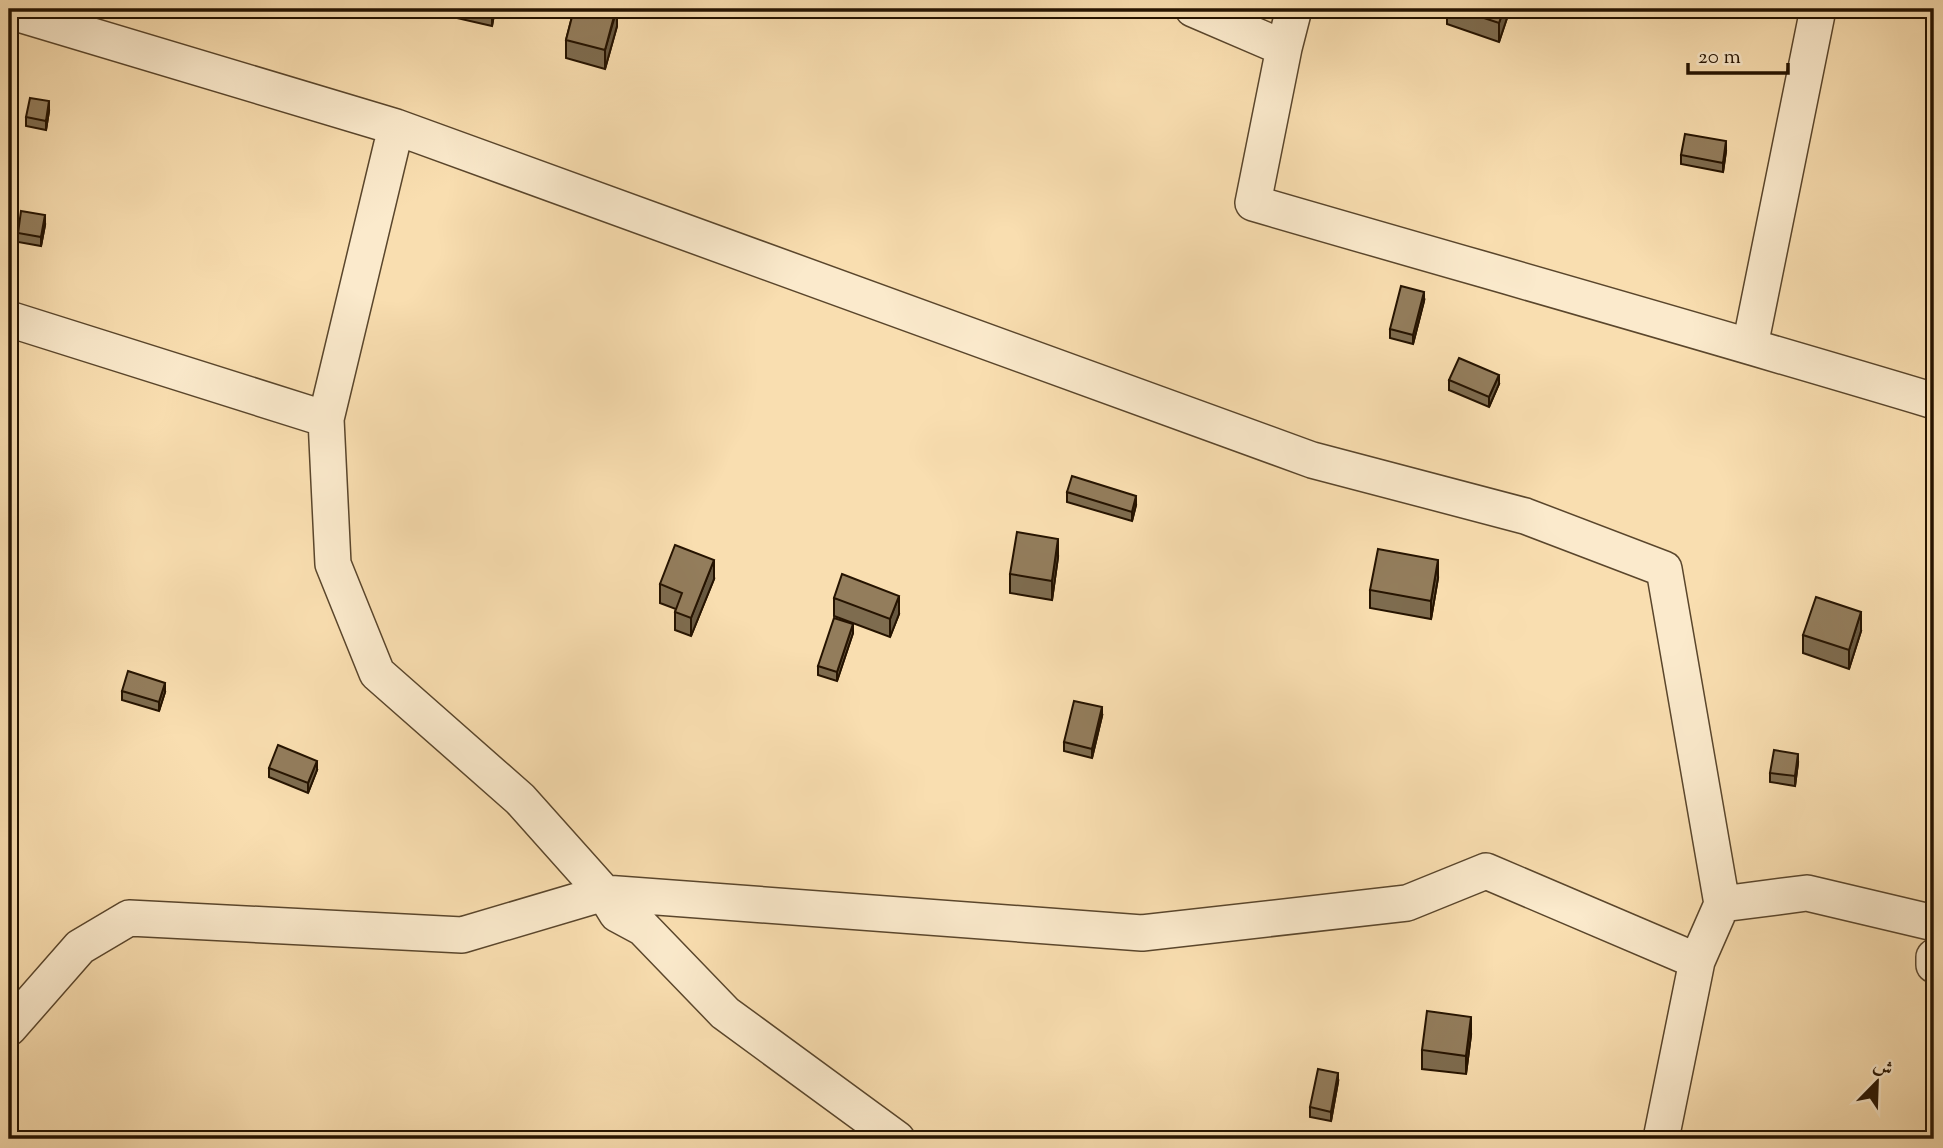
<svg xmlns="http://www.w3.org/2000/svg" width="1943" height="1148" font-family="'Sorts Mill Goudy',Amiri,serif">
  <rect width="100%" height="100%" fill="#f9deb0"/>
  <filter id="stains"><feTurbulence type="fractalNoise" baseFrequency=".00286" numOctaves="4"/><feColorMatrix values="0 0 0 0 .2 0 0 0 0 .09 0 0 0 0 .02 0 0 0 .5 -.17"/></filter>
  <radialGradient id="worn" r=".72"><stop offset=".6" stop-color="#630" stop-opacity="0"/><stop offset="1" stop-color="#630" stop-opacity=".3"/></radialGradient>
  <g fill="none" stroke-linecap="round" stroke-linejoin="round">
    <g stroke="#5a462c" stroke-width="38">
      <path id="street" d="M1193 9 1284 48 1253 203C1480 269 1708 333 1934 401
        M9 11 396 127 1312 460 1525 516 1664 569 1722 904 1697 961 1661 1139
        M1284 48 1294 9
        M396 127 326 419 333 564 377 673 520 799 604 893 617 914 643 928 725 1013 897 1139
        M9 319 326 419
        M1750 346 1818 9
        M1722 904 1807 893 1934 923
        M1934 957V965
        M9 1028 80 947 129 918 462 935 604 893 1142 933 1407 903 1486 871 1697 961"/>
    </g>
    <use href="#street" stroke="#fbeacc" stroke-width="35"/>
  </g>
  <path fill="#7e6c4f" stroke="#251300" stroke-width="2" d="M448 9H495L492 26 448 16Z
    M574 9H620L619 11 617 10V26L605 69 566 58V40Z
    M1447 9H1510L1499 42 1447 24Z
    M49 111 46 130 26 126V117Z
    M1726 151 1723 172 1681 164V155Z
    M45 225 41 246 18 242V233Z
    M1424 301 1413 344 1390 338V329Z
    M1449 380 1499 384 1489 407 1449 390Z
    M1067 492 1136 505 1132 521 1067 502Z
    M1058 557 1052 600 1010 593V574Z
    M1438 578 1431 619 1370 608V590Z
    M714 579 691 636 675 630V612L676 609 660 603V584Z
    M834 598 899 614 890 637 834 616Z
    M1861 631 1849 669 1803 653V635Z
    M853 633 837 681 818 675V666Z
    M122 691 165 692 159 711 122 700Z
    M1102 716 1092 758 1064 751V742Z
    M1798 763 1795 786 1770 782V773Z
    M269 768 317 770 308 793 269 777Z
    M1471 1035 1466 1074 1422 1069V1050Z
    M1338 1082 1331 1121 1310 1117V1107Z"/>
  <path fill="#675840" stroke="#251300" stroke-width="2" d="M493 9H495L492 26V17Z
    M617 9V26L605 69V50Z
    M1504 9H1510L1499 42V23Z
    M49 101V111L46 130V121Z
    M1726 141V151L1723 172V163Z
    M45 215V225L41 246V237Z
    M1424 292V301L1413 344V335Z
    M1499 375V384L1489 407V397Z
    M1136 496V505L1132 521V512Z
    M1058 539V557L1052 600V581Z
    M714 560V579L691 636V618Z
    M1438 560V578L1431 619V601Z
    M899 596V614L890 637V619Z
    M1861 612V631L1849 669V650Z
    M853 624V633L837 681V672Z
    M165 683V692L159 711V702Z
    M1102 707V716L1092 758V749Z
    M1798 754V763L1795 786V776Z
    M317 761V770L308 793V783Z
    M1471 1017V1035L1466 1074V1056Z
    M1338 1073V1082L1331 1121V1112Z"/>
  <path fill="#937d5c" stroke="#251300" stroke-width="2" d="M456 9H493L492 17Z
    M574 9H616L605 50 566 40Z
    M1457 9H1504L1499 23Z
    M30 98 49 101 46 121 26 117Z
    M1685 134 1726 141 1723 163 1681 155Z
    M21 211 45 215 41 237 18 233Z
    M1401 286 1424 292 1413 335 1390 329Z
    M1459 358 1499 375 1489 397 1449 380Z
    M1072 476 1136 496 1132 512 1067 492Z
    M1017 532 1058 539 1052 581 1010 574Z
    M675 545 714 560 691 618 675 612 682 593 660 584Z
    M1378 549 1438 560 1431 601 1370 590Z
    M842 574 899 596 890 619 834 598Z
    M1816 597 1861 612 1849 650 1803 635Z
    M834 618 853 624 837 672 818 666Z
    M128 671 165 683 159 702 122 691Z
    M1074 701 1102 707 1092 749 1064 742Z
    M278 745 317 761 308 783 269 768Z
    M1774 750 1798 754 1795 776 1770 773Z
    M1427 1011 1471 1017 1466 1056 1422 1050Z
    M1318 1069 1338 1073 1331 1112 1310 1107Z"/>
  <rect width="1943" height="1148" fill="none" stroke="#f9deb0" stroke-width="35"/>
  <rect x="10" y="10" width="1922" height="1127" fill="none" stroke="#251300" stroke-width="3.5"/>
  <rect x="18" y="18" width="1908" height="1113" fill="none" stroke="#251300" stroke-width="2"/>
  <g transform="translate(1877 1082) rotate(23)" stroke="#fbeacc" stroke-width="5" paint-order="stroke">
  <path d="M0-5L12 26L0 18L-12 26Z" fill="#251300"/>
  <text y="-10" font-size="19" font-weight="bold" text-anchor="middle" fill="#251300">ش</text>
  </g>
  <path d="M1688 63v10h100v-10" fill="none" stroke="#251300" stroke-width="3.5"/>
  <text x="1698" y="63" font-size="21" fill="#251300" stroke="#fbeacc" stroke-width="5" paint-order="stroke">20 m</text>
  <rect width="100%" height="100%" filter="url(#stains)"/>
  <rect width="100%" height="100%" fill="url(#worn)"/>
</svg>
